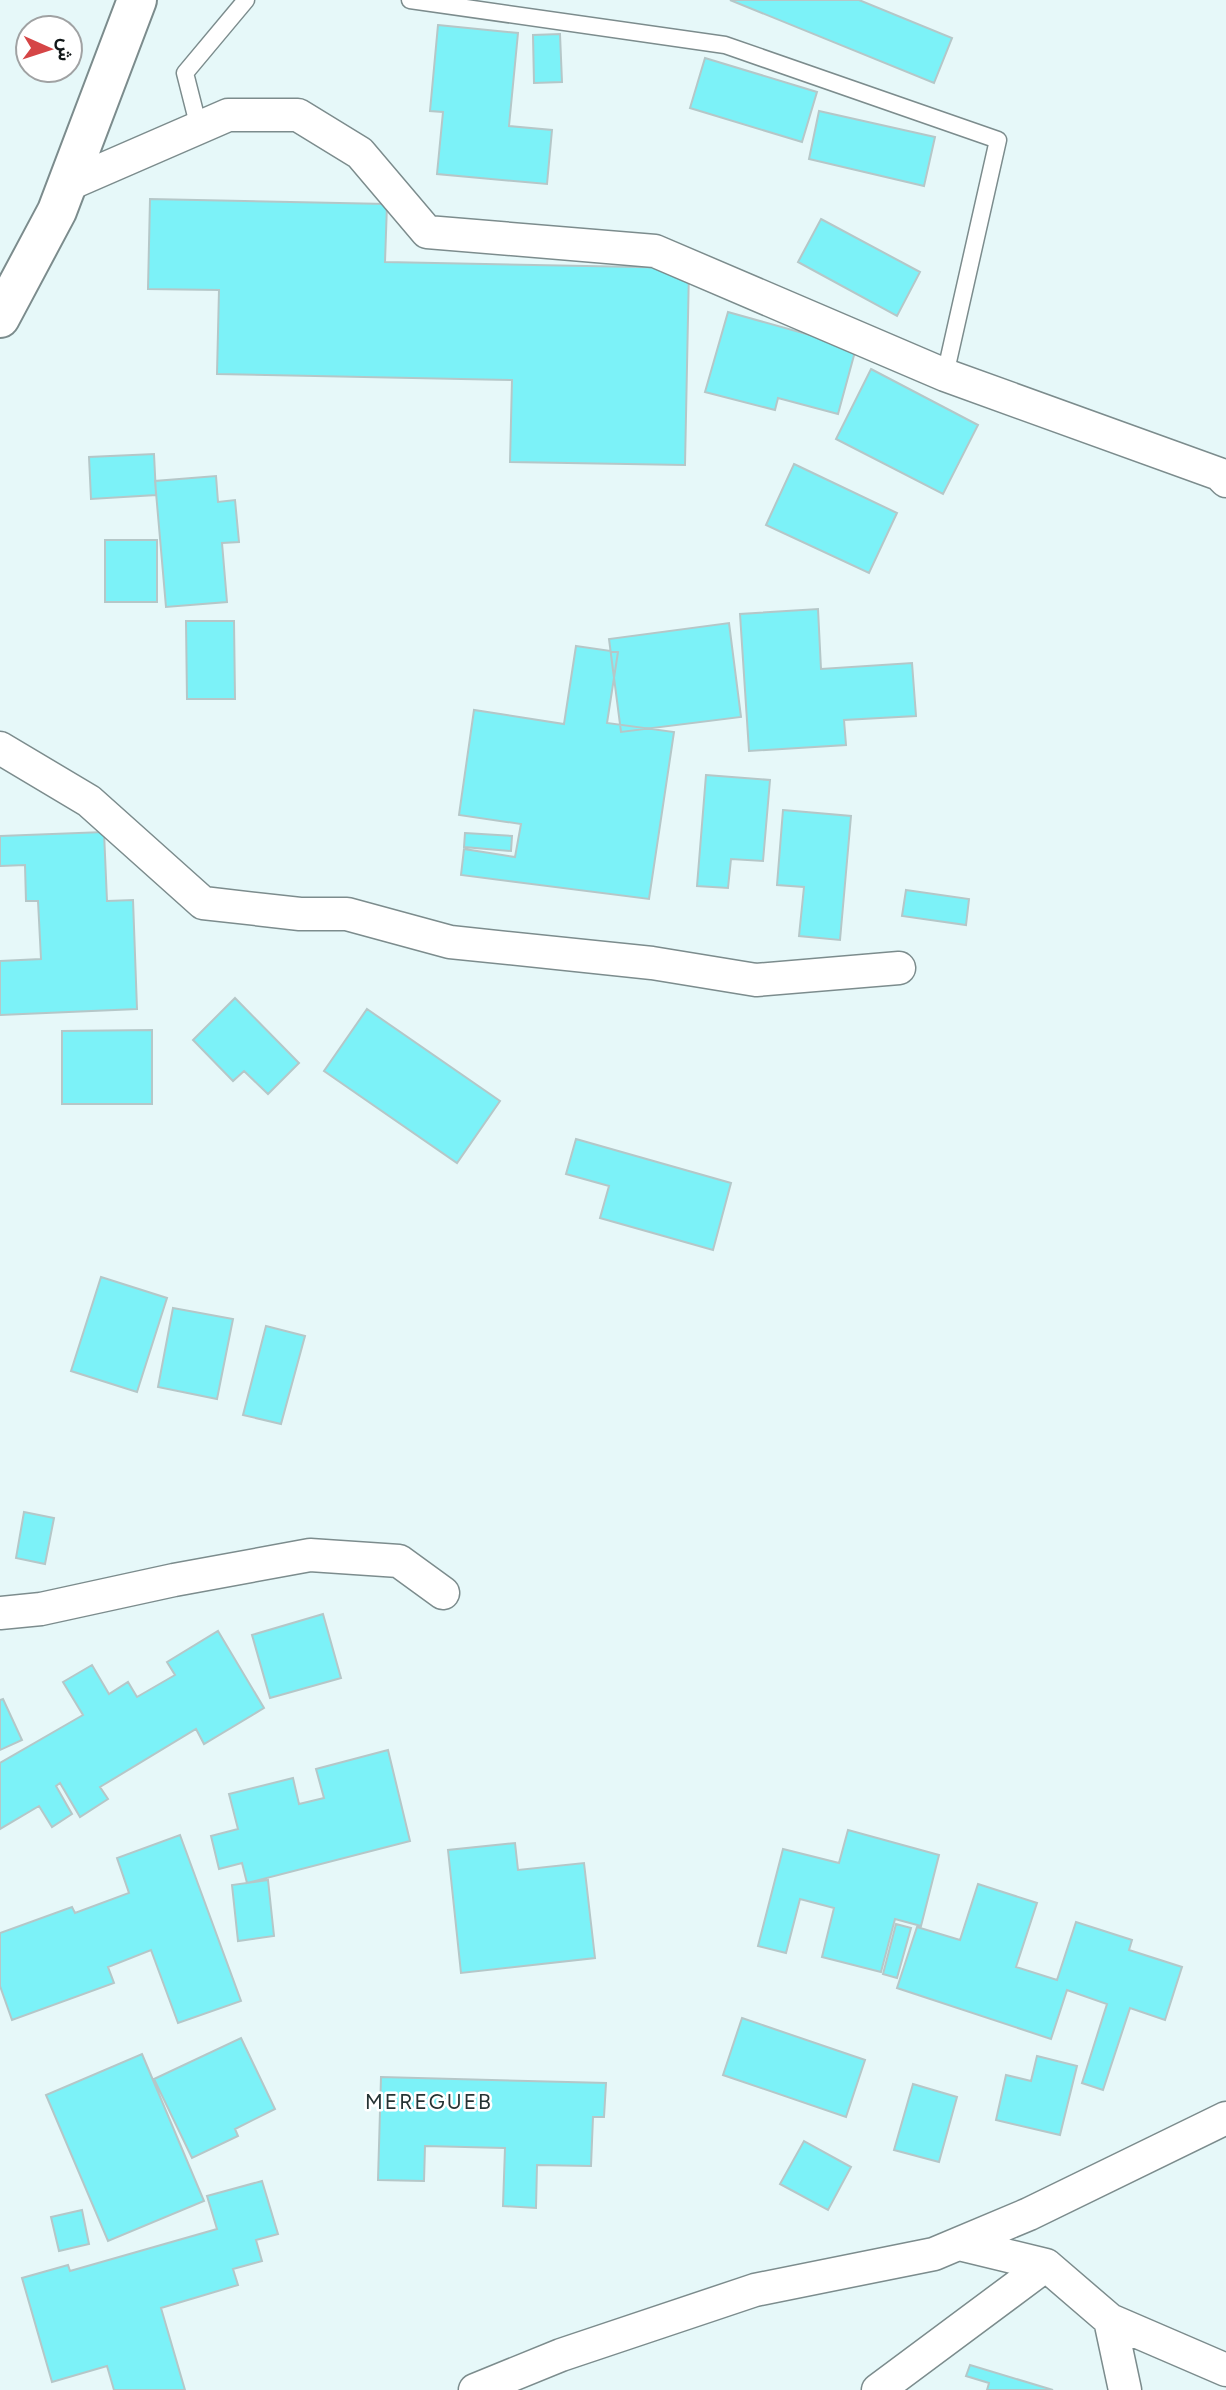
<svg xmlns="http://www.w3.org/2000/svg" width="1226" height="2390" font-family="Figtree,Vazirmatn,sans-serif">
  <rect width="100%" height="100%" fill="#e6f8f9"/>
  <path fill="#7cf2f8" stroke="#b5c7c8" stroke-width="2" d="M730 0H859L952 38 934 83Z
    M438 25 518 33 509 126 552 130 547 184 437 174 443 112 430 111Z
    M560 34 562 82 534 83 533 35Z
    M705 58 817 92 802 142 690 108Z
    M819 111 935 137 924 186 809 159Z
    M150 199 387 204 385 262 689 268 685 465 510 462 512 380 217 374 219 290 148 289Z
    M821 219 920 272 897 316 798 262Z
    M728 312 856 348 838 414 778 398 775 410 705 392Z
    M871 369 978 425 943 494 836 439Z
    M154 454 156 495 91 499 89 457Z
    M794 464 897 513 869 573 766 525Z
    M216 476 218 502 235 500 239 542 222 543 227 602 166 607 155 481Z
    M105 540H157V602H105Z
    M818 609 821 669 912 663 916 716 844 720 846 745 749 751 740 614Z
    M186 621H234L235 699H187Z
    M729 623 741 717 621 732 609 639Z
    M576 646 618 652 607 723 674 732 649 899 461 875 464 849 515 857 521 824 459 815 474 710 564 724Z
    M706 775 770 780 763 861 731 859 728 888 697 886Z
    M783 810 851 816 840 940 799 936 804 887 777 885Z
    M104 832 107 901 133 900 137 1009 0 1015V961L41 959 38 901H26L25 865 0 866V836Z
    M465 833 512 836 511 851 464 847Z
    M906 890 969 899 966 925 902 916Z
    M235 998 299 1063 268 1094 244 1071 233 1081 193 1040Z
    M367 1009 500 1101 457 1163 324 1071Z
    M152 1030V1104H62V1031Z
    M576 1139 731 1183 713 1250 600 1218 609 1186 566 1174Z
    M101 1277 167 1298 137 1392 71 1371Z
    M173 1308 233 1319 217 1399 158 1387Z
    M266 1326 305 1336 281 1424 243 1415Z
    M24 1512 54 1518 45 1564 16 1558Z
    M323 1614 341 1678 270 1698 252 1635Z
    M218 1631 264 1708 204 1744 196 1729 100 1787 108 1799 80 1817 60 1783 56 1786 72 1814 52 1827 39 1806 0 1829V1763L83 1715 63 1682 92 1665 109 1694 128 1682 137 1697 175 1675 167 1662Z
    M3 1699 22 1740 0 1750V1700Z
    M388 1750 410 1841 247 1883 242 1863 219 1869 211 1836 238 1829 229 1794 293 1778 299 1804 324 1798 316 1769Z
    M848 1830 939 1855 921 1926 895 1919 881 1972 822 1957 834 1908 800 1899 786 1953 758 1946 783 1849 839 1863Z
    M180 1835 241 2001 178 2023 151 1950 108 1967 114 1983 12 2020 0 1986V1933L72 1907 75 1913 129 1893 117 1858Z
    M515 1843 518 1870 584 1863 595 1958 461 1973 448 1850Z
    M268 1880 274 1936 238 1941 232 1885Z
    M978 1884 1037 1903 1016 1967 1057 1980 1076 1922 1132 1940 1129 1950 1182 1967 1165 2020 1130 2008 1103 2090 1082 2083 1107 2004 1067 1990 1051 2039 897 1988 917 1927 960 1940Z
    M896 1924 911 1928 897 1978 883 1974Z
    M742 2018 865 2060 846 2117 723 2075Z
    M241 2038 275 2109 235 2129 238 2136 192 2158 154 2079Z
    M142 2054 204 2201 108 2241 46 2095Z
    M1037 2056 1077 2066 1060 2135 996 2120 1006 2075 1031 2081Z
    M381 2077 606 2083 604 2117H593L591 2166 537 2165 536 2208 503 2206 505 2148 425 2146 424 2181 378 2180Z
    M913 2084 957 2097 939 2162 894 2150Z
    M804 2141 851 2167 828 2210 780 2184Z
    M262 2181 278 2234 256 2240 262 2261 233 2269 238 2285 161 2308 185 2390H114L107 2366 52 2382 22 2278 68 2265 70 2271 217 2229 207 2196Z
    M82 2210 89 2244 59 2251 51 2217Z
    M970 2365 1053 2390H987L989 2383 966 2376Z"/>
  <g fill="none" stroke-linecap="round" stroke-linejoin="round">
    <g stroke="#7c8c8d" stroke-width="19">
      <path id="service" d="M410 0 725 45 998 140 945 375
        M199 128 185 73 246 0"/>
    </g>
    <g stroke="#7c8c8d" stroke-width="35">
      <path id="minor" d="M67 185 228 115H298L360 153 427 232 655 251 945 375 1219 474 1226 481
        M0 748 89 801 203 903 300 914H347L450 942 652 963 756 980 899 968
        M0 1613 41 1609 174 1580 310 1555 399 1561 443 1593
        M959 2244 1046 2265 1110 2320 1226 2370
        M1110 2320 1125 2390
        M475 2390 561 2355 755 2290 934 2254 1029 2214 1226 2118
        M878 2390 1046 2265"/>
    </g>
    <g stroke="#7c8c8d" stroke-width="42">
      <path id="tertiary" d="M0 318 57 211 137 0"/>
    </g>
    <use href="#service" stroke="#fff" stroke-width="16"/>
    <use href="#minor" stroke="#fff" stroke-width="32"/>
    <use href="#tertiary" stroke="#fff" stroke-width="38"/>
  </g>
  <g text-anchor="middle" stroke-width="5" stroke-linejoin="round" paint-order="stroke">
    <g font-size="21" letter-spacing="2" fill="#253334" stroke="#fff">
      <text x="429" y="2109">MEREGUEB</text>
    </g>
  </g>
  <g transform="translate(49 49) rotate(93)"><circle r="33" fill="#ffffff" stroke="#a0a2a3" stroke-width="2"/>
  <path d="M0-5L12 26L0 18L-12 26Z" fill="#d54546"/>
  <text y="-10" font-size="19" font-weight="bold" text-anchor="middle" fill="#111718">ش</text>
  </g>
</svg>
